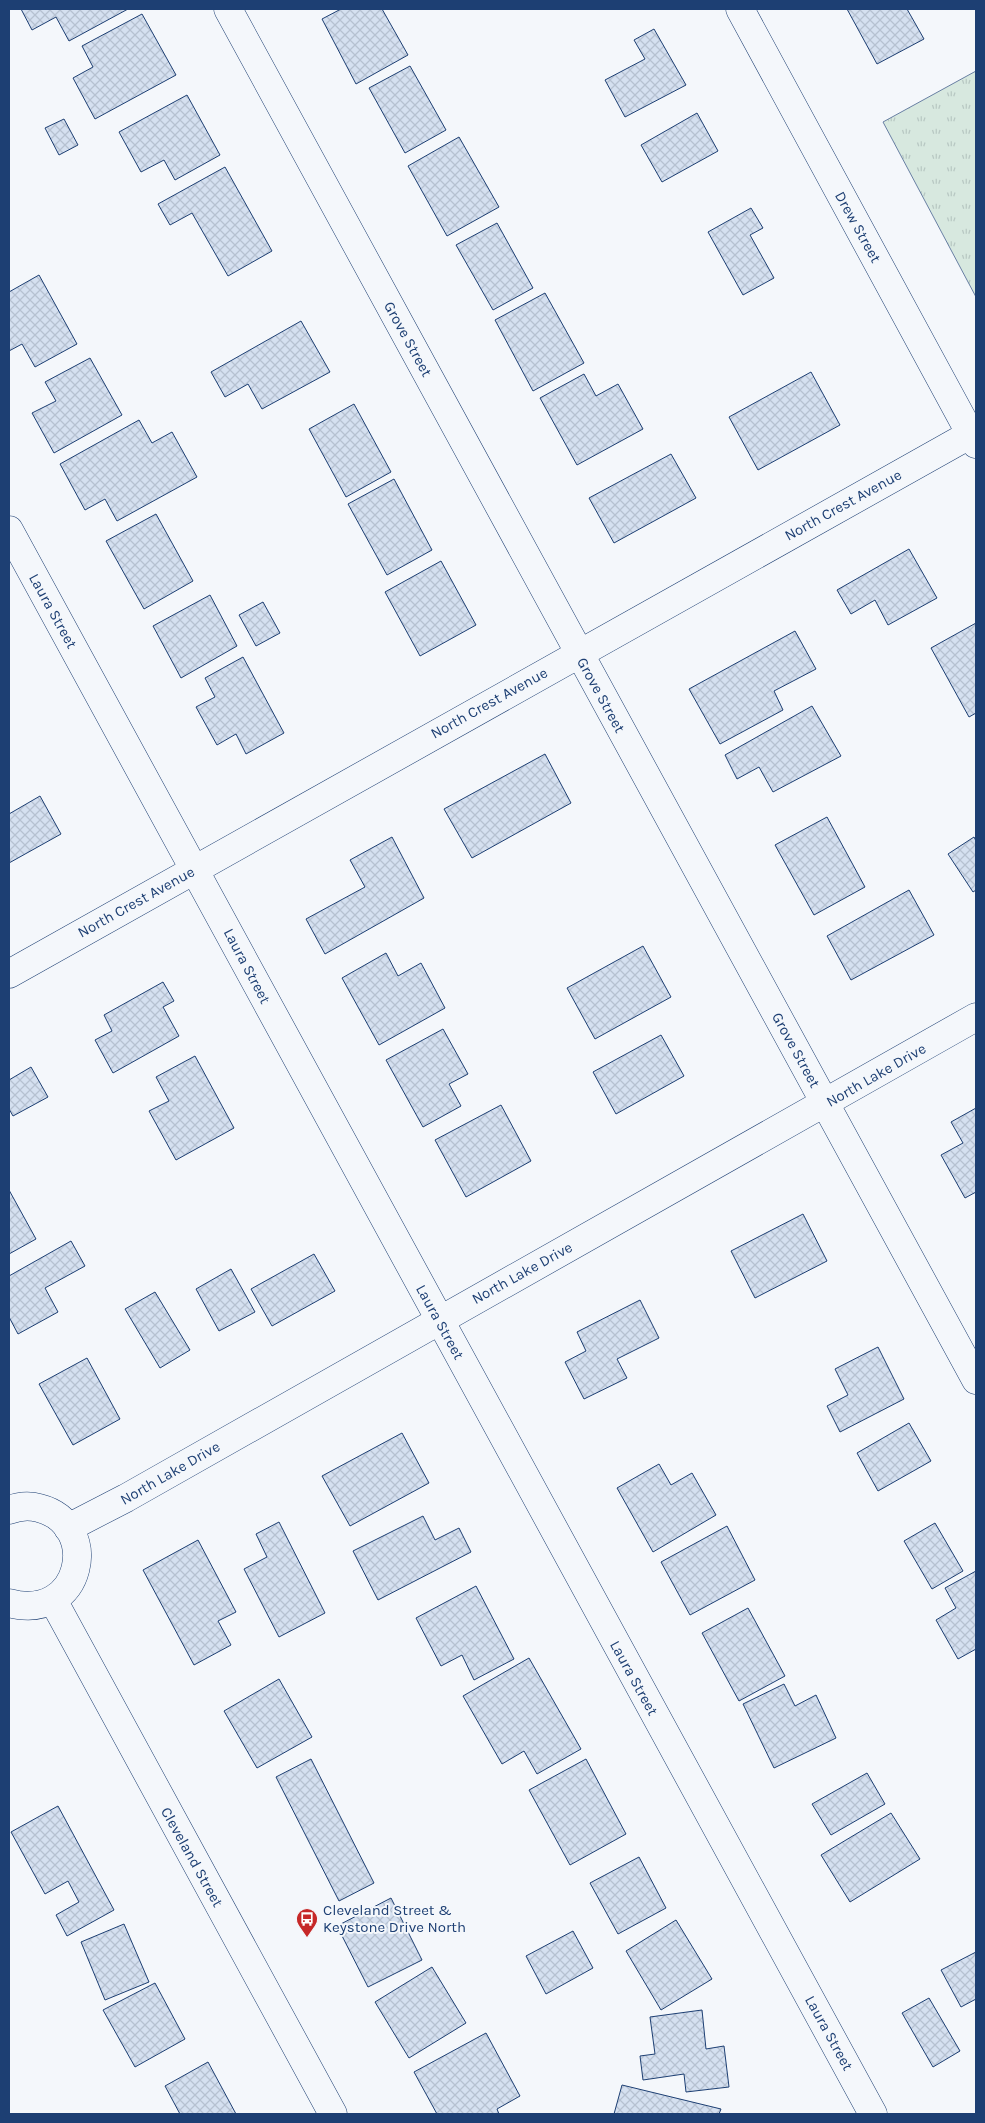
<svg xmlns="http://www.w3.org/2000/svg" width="985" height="2123" font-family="Karla,sans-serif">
  <defs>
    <pattern id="park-tufts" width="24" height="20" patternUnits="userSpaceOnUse" patternTransform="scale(1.25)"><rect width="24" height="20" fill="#d7e8df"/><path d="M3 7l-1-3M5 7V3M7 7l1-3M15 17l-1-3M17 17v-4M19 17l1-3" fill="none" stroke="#b8c8c3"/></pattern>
    <pattern id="building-cross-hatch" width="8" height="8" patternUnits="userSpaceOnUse" patternTransform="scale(1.25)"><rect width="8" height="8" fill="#d5e0f0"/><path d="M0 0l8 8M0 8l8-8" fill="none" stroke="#b6c1d1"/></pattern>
  </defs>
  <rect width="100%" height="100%" fill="#f4f7fb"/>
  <path fill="url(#park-tufts)" stroke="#687fa3" d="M976 71V297L883 122Z"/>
  <path fill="url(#building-cross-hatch)" stroke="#1d3f73" d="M21 9H128L69 41 56 17 32 30Z
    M341 9H382L408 55 356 84 322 19Z
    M847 9H907L924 39 877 64Z
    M142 14 176 75 95 119 73 78 93 67 82 46Z
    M654 29 686 85 625 117 605 80 645 59 634 40Z
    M410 66 446 130 405 153 369 88Z
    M187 95 220 155 175 180 164 160 141 172 119 132Z
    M697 113 718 151 662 182 641 145Z
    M64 119 78 145 59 155 45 128Z
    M459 137 499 207 447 236 408 166Z
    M225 167 272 251 228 276 192 213 170 225 158 204Z
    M751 208 763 228 750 235 774 278 743 295 708 232Z
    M497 223 533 288 493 310 456 245Z
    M39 275 77 344 35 367 22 344 9 351V292Z
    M545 293 584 363 533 391 495 320Z
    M301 321 330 372 262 409 248 384 225 397 211 372Z
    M90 358 122 415 54 453 32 413 56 401 45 382Z
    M811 372 840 425 758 470 729 417Z
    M584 374 596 396 618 384 643 429 577 465 540 398Z
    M354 404 391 472 346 497 309 429Z
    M139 420 152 443 172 432 197 477 117 521 105 499 85 510 60 464Z
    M671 454 696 498 614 543 589 498Z
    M394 479 432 550 387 575 348 504Z
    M156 514 193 581 144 609 106 541Z
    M909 549 937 598 888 625 875 600 851 614 837 590Z
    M441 561 476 625 420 656 385 592Z
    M210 595 237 646 181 678 153 626Z
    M263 602 280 633 256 646 239 615Z
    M976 623V713L969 717 931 648Z
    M795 631 816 669 774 691 783 710 720 744 689 689Z
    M243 657 284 733 246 754 236 734 217 745 196 707 215 697 205 678Z
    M812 706 841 756 773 792 759 767 737 779 725 755Z
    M545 754 571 803 472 858 444 809Z
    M40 796 61 834 9 863V814Z
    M827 817 865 887 814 915 775 845Z
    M392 837 424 898 325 954 306 919 365 887 350 860Z
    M974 837 976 841V890L973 892 948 854Z
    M909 890 934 935 851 980 827 936Z
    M643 946 671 997 595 1039 567 988Z
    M386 953 398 976 421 963 445 1008 379 1045 342 978Z
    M163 982 174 1001 163 1007 179 1036 113 1073 95 1040 112 1031 104 1015Z
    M443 1029 468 1074 449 1084 461 1106 423 1127 386 1060Z
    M661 1035 684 1076 616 1114 593 1072Z
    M195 1056 234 1128 176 1160 149 1111 169 1101 156 1077Z
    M31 1067 48 1097 13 1116 9 1109V1080Z
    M501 1105 531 1161 466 1197 435 1140Z
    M976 1108V1192L965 1198 941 1155 963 1143 951 1122Z
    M9 1190 36 1239 9 1254Z
    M803 1214 827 1261 755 1298 731 1251Z
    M71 1241 85 1266 45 1288 58 1312 18 1334 9 1317V1276Z
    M314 1254 335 1291 272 1326 251 1289Z
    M231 1269 255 1312 219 1331 196 1289Z
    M155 1292 190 1350 160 1368 125 1309Z
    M640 1300 659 1338 617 1359 627 1378 584 1399 565 1362 586 1351 577 1332Z
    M878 1347 904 1399 840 1432 827 1406 848 1395 835 1369Z
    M87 1358 120 1419 73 1445 39 1384Z
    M909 1423 931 1461 878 1491 857 1453Z
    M402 1433 429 1483 350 1526 322 1476Z
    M659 1464 671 1485 692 1473 716 1515 653 1552 617 1488Z
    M423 1516 435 1540 459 1528 471 1552 378 1600 353 1551Z
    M279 1522 325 1613 279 1637 244 1569 267 1557 256 1534Z
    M935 1523 963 1571 932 1589 904 1541Z
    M727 1526 755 1580 690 1615 661 1562Z
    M198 1540 236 1612 218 1621 231 1645 194 1665 143 1570Z
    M976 1571V1649L958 1659 936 1620 956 1608 945 1588Z
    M476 1586 514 1659 474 1680 462 1655 441 1666 416 1618Z
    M748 1608 785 1676 739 1701 702 1633Z
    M529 1658 581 1749 537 1774 524 1751 502 1764 463 1696Z
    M279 1679 312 1737 257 1768 224 1711Z
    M784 1684 795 1706 816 1695 836 1738 774 1768 743 1704Z
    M311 1759 374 1883 339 1901 276 1777Z
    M586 1759 626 1834 570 1865 529 1790Z
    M867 1773 885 1804 831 1835 812 1804Z
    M58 1806 114 1910 67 1936 56 1915 79 1902 68 1881 45 1894 11 1832Z
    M891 1813 920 1859 850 1902 821 1855Z
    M639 1857 666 1908 618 1934 590 1883Z
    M391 1898 422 1960 368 1987 337 1926Z
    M676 1920 712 1979 661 2010 626 1951Z
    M124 1924 149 1982 105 2000 81 1942Z
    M573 1931 593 1968 546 1994 526 1956Z
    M976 1952V1999L961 2007 941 1970Z
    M432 1967 466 2023 409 2058 375 2002Z
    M155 1983 185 2039 135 2067 103 2010Z
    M929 1998 960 2051 933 2067 902 2013Z
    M702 2010 706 2049 724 2046 729 2087 686 2092 684 2074 643 2080 640 2056 655 2054 650 2017Z
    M486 2033 520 2096 497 2109 499 2114H437L414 2072Z
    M208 2062 236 2114H180L165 2086Z
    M622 2085 721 2109 719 2114H614Z"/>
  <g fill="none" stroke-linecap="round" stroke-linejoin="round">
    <g stroke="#1d3f73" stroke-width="29">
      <path id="street" d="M228 9 976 1380
        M9 530 873 2114
        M9 974 971 434
        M68 1528 126 1498 976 1017"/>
    </g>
    <g stroke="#1d3f73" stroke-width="29">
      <path id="secondary" d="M740 9 976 444
        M9 1510C19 1506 28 1505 39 1508 102 1524 83 1623 9 1603
        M53 1600 333 2114"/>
    </g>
    <use href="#street" stroke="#f4f7fb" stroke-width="28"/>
    <use href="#secondary" stroke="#f4f7fb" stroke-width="28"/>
  </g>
  <defs>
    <g id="bus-pin" transform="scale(1.125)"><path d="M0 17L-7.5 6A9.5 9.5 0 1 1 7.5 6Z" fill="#c62828" stroke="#f4f7fb"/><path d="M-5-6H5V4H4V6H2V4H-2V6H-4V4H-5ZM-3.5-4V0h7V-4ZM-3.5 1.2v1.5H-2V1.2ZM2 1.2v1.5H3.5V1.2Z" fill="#fff"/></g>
  </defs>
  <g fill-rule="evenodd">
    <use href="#bus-pin" x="307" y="1919"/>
  </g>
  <g text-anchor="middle" stroke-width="4" stroke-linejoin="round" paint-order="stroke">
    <g font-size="15" fill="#1d3f73" stroke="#f4f7fb">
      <text transform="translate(858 227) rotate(61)" y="5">Drew Street</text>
      <text transform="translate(408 339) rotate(61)" y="5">Grove Street</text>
      <text transform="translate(843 505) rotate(-29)" y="5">North Crest Avenue</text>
      <text transform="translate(53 611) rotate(61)" y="5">Laura Street</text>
      <text transform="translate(601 695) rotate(61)" y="5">Grove Street</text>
      <text transform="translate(489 703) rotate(-29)" y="5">North Crest Avenue</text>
      <text transform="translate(136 902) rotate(-29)" y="5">North Crest Avenue</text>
      <text transform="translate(247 966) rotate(62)" y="5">Laura Street</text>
      <text transform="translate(796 1050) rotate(61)" y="5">Grove Street</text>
      <text transform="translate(876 1075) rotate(-30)" y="5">North Lake Drive</text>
      <text transform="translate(522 1273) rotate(-29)" y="5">North Lake Drive</text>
      <text transform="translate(440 1322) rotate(61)" y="5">Laura Street</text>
      <text transform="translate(170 1473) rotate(-30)" y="5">North Lake Drive</text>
      <text transform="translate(634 1678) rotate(61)" y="5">Laura Street</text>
      <text transform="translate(192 1857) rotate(61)" y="5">Cleveland Street</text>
      <text transform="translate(829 2033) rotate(61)" y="5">Laura Street</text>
    </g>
    <g font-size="15" fill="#1d3f73" stroke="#f4f7fb" text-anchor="start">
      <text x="323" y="1915">Cleveland Street &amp;<tspan x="323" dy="17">Keystone Drive North</tspan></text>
    </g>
  </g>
  <rect width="985" height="2123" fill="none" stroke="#1d3f73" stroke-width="20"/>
</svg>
